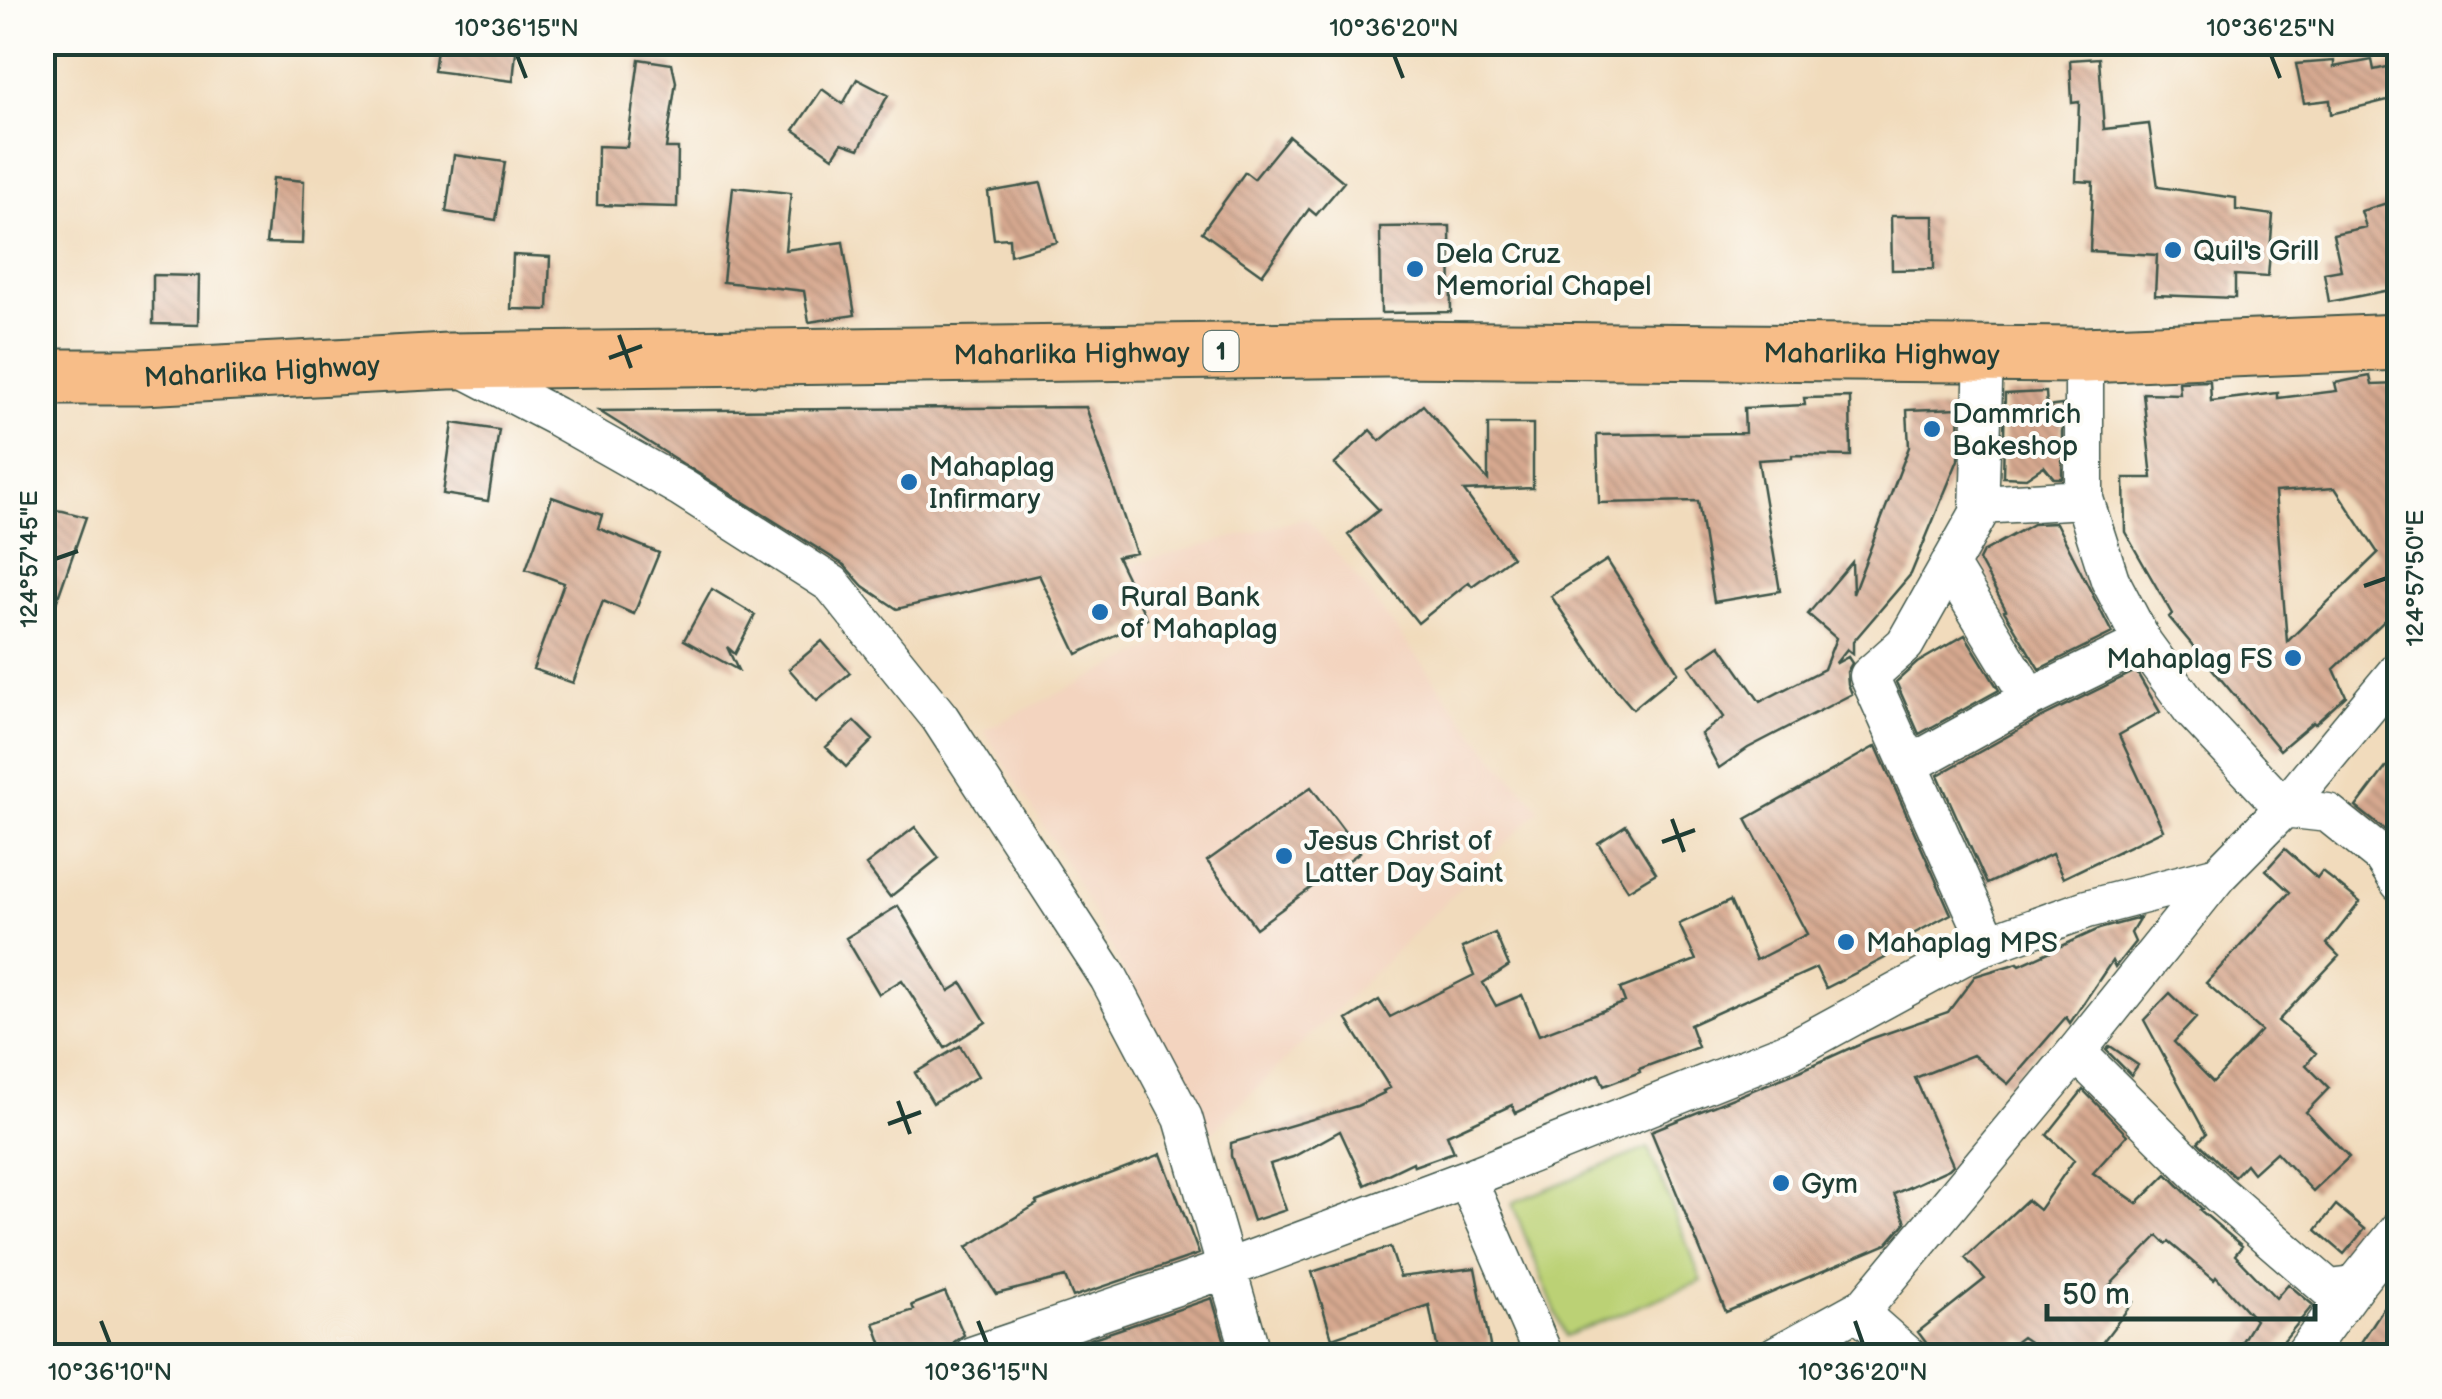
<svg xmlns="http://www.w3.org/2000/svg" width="2442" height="1399" font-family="'Balsamiq Sans',sans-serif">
  <defs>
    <pattern id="building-back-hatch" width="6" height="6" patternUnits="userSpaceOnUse" patternTransform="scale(2.5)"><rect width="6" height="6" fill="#d7a990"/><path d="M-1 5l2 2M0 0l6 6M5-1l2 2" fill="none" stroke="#ae8b76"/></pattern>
  </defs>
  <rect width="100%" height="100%" fill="#fdfcf7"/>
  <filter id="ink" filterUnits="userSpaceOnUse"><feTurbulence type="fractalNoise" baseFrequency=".01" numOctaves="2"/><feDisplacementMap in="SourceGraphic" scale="20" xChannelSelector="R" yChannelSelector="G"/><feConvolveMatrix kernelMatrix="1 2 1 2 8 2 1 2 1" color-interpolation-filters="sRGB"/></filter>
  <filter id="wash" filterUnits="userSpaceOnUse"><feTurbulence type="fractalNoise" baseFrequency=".0048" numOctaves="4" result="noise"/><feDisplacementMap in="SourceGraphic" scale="40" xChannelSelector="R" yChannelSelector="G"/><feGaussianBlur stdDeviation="2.25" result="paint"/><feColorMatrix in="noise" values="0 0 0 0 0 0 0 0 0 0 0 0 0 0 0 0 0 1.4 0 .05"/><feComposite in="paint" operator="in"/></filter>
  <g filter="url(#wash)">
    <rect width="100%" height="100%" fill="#f1dbbc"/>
    <path fill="#f3d4bf" d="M1306 518 1350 569 1480 740 1540 809 1208 1136 1192 1099 1065 861 984 730 1166 641 1127 566Z"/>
    <path fill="#bbd175" stroke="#6d8754" stroke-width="2.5" d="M1648 1148 1702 1281 1565 1336 1512 1203Z"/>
    <g id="blocks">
      <path fill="url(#building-back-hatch)" fill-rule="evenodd" d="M438 42H517L513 81 434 71Z
        M2099 58 2104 129 2149 124 2158 187 2236 198V210L2273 215 2268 277 2235 275V298L2155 295 2157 255 2090 251 2093 182 2076 181 2079 102 2072 103 2070 60Z
        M639 59 672 64 676 82 666 148H678L677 207 597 205 598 146 627 147Z
        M2372 60 2374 70 2400 64V97L2331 114 2330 100 2304 103 2296 64 2334 61V67Z
        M857 79 888 95 859 149 842 143 833 157 794 130 822 89 843 104Z
        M1289 136 1344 182 1316 215 1309 209 1262 275 1202 232 1245 172 1254 179Z
        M454 155 505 162 496 220 446 212Z
        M273 178 304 181 302 244 266 243Z
        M1041 183 1057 242 1010 255 1009 238 994 239 988 192Z
        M733 187 791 193 785 250 843 242 855 315 809 322 804 291 723 282Z
        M2400 199V288L2329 302 2324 273 2341 270 2333 234 2366 227 2361 211Z
        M1891 216H1934V269L1892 270Z
        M1450 226 1451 312 1381 313 1380 227Z
        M513 255 550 257 548 310 511 309Z
        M153 275 199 276 198 325 153 324Z
        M2370 376 2372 385 2400 384V606L2334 669 2346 696 2315 724 2313 722 2280 750 2169 617 2172 614 2125 532 2124 478H2152L2143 393 2180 394 2179 382 2210 381 2211 401 2278 393V398L2337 391 2335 383ZM2335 488 2378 553 2287 642 2275 492Z
        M2046 392 2047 407 2062 405V478H2054L2044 466 2026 478 2003 477 2005 394Z
        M1850 397 1851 456 1792 455V458L1758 460 1780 591 1714 602 1698 501 1599 503 1597 435 1745 433 1744 408 1805 405 1804 398Z
        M1423 405 1488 480V424H1533V488L1464 491 1512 557 1472 586 1469 582 1418 623 1348 535 1379 510 1335 464 1370 430 1380 441Z
        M1086 407 1136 553 1117 557 1147 619 1077 654 1039 575 897 609 863 586 844 565 599 411Z
        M1960 408 1958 460 1911 574 1853 642V654L1847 649 1835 664 1848 657 1852 663 1847 672 1848 684 1852 694 1748 748 1719 768 1701 734 1724 717 1689 666 1720 645 1760 702 1824 669 1836 638 1808 614 1852 562 1853 594 1909 447 1907 410Z
        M453 423 499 430 488 501 443 494Z
        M552 497 602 515 598 528 659 553 634 614 603 601 573 683 533 669 564 583 526 569Z
        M42 509 63 511 86 517 47 629 42 628Z
        M2056 523 2112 633 2039 669 2004 611 2006 610 1979 560 1983 552 2033 524Z
        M1607 560 1678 672 1633 709 1611 683 1551 596Z
        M712 589 755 615 735 654 727 647 738 670 684 640Z
        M1965 635 1999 690 1919 734 1896 682 1917 663Z
        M822 641 850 673 817 701 789 669Z
        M2136 671 2160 712 2119 735 2163 830 2063 878 2052 854 1987 884 1938 775 2040 718Z
        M854 721 873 740 846 767 826 747Z
        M1876 746 1951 914 1881 951 1885 958 1826 988 1816 968 1690 1025 1698 1047 1639 1069 1640 1072 1604 1086 1599 1074 1516 1113 1512 1105 1447 1135 1454 1152 1414 1166 1413 1162 1365 1185 1340 1131 1293 1157 1270 1164 1286 1210 1253 1221 1231 1156V1143L1357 1106 1384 1093 1383 1091 1390 1088 1347 1020 1379 1000 1390 1017 1474 975 1462 948 1495 933 1509 966 1483 983 1496 1006 1522 995 1539 1035 1625 1002 1620 989 1696 960 1679 924 1730 901 1756 960 1807 934 1746 819Z
        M2400 749V842L2356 807Z
        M1311 787 1360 852 1256 928 1207 861Z
        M1626 825 1656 873 1628 890 1598 843Z
        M915 827 939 858 890 897 866 865Z
        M2285 849 2317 878 2322 871 2360 902 2327 944 2339 956 2278 1021 2316 1053 2306 1065 2329 1088 2306 1112 2349 1157 2313 1191 2276 1152 2253 1173 2246 1164 2234 1177 2198 1142 2206 1134 2144 1020 2170 993 2196 1018 2174 1042 2213 1082 2261 1031 2206 983 2290 892 2266 870Z
        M898 906 949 991 962 983 986 1022 945 1048 902 980 879 994 846 938Z
        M2140 918 2131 933 2135 942 2115 967 2112 961 2070 1023 2066 1017 2008 1084 1973 1055 1915 1078 1953 1165 1949 1169 1894 1194 1906 1222 1887 1244 1726 1312 1651 1131 1800 1071 1870 1039 1948 1012 1975 976 2018 963 2020 965 2099 929Z
        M960 1046 978 1076 933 1103 915 1073Z
        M2110 1046 2138 1065 2131 1075 2106 1050Z
        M2083 1090 2127 1135 2093 1173 2137 1204 2167 1174 2202 1209 2200 1210 2242 1246 2235 1255 2276 1298 2288 1284 2313 1305 2271 1356H2233L2255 1320 2216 1277 2214 1280 2169 1242 2166 1244 2158 1236 2110 1285 2133 1302 2092 1356H2050L2022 1337 1997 1356H1936L1918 1332 1985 1279 1965 1258 2027 1200 2039 1210 2074 1160 2047 1135Z
        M1161 1154 1199 1254 1073 1297 1065 1277 996 1294 967 1247 1037 1204 1036 1202Z
        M2336 1205 2365 1229 2344 1254 2316 1230Z
        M1390 1247 1400 1277 1475 1268 1492 1356H1439L1429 1305 1332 1338 1312 1272Z
        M2400 1283V1356H2352Z
        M945 1292 964 1335 954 1342 950 1356H886L874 1323 914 1310 912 1305Z
        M1212 1298 1229 1356H1040Z"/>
    </g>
  </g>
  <g filter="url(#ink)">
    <use href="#blocks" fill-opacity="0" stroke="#3e5548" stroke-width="2.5"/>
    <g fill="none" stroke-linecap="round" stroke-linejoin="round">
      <g stroke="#3e5548" stroke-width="41">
        <path id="street" d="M1984 354 1979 513 1905 644 1869 676 1989 944
          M2084 355V499L2110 580 2143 643 2192 710 2284 808 2328 813 2383 857 2400 883
          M455 364 555 416 682 488 832 584 940 718 1109 978 1183 1118 1252 1356
          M1979 505 2084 499
          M1949 565 2030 698
          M1909 765 2030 698 2143 643
          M2076 1052 2219 1194 2329 1289 2354 1286 2400 1229
          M1467 1179 1544 1356
          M1857 1311 1908 1356
          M972 1356 1226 1269 1467 1179 1791 1050 1978 948 2087 909 2218 875
          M1775 1356 1864 1307 2076 1052 2218 875 2284 808 2400 668
          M2303 1356 2354 1286"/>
      </g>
      <g stroke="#3e5548" stroke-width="59">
        <g id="highway">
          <path id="s1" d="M42 377H142L448 361 1387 349 2084 355 2400 342"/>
        </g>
      </g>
      <use href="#street" stroke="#fff" stroke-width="38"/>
      <use href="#highway" stroke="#f7bd88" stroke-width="55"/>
    </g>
  </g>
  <path fill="none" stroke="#1f3d34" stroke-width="4" d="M517 55 526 78M1394 55 1403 78M2271 55 2280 78M619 335 631 368M609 358 642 346M55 559 78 551M2364 586 2387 578M1672 819 1684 852M1662 842 1695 830M898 1101 910 1134M888 1124 921 1112M101 1321 110 1344M978 1321 987 1344M1855 1321 1863 1344"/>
  <g fill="#1f6fb2" stroke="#fdfcf7" stroke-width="4">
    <circle cx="2173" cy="250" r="10"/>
    <circle cx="1415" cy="269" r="10"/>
    <circle cx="1932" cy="429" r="10"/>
    <circle cx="909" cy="482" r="10"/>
    <circle cx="1100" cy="612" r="10"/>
    <circle cx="2293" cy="658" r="10"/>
    <circle cx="1284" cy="856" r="10"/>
    <circle cx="1846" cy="942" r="10"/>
    <circle cx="1781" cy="1183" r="10"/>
  </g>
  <g text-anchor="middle" stroke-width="8" stroke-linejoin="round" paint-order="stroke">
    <rect fill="#fdfcf7" stroke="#62766e" stroke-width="2.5" x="1203.5" y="331" width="35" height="40" rx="8"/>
    <g font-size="25" font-weight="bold" fill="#1f3d34">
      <text x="1221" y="360">1</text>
    </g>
    <g font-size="28" fill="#1f3d34" stroke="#fdfcf7" text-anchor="start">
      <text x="2193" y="260">Quil's Grill</text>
      <text x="1435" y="263">Dela Cruz<tspan x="1435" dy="32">Memorial Chapel</tspan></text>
      <text x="1952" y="423">Dammrich<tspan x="1952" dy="32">Bakeshop</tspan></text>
      <text x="929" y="476">Mahaplag<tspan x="929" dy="32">Infirmary</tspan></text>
      <text x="1120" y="606">Rural Bank<tspan x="1120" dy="32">of Mahaplag</tspan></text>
      <text x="2273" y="668" text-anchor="end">Mahaplag FS</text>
      <text x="1304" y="850">Jesus Christ of<tspan x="1304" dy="32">Latter Day Saint</tspan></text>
      <text x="1866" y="952">Mahaplag MPS</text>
      <text x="1801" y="1193">Gym</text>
    </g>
    <g font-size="28" fill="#1f3d34" stroke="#fdfcf7">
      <text dy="10" stroke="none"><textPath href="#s1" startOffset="1030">Maharlika Highway</textPath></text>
      <text dy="10" stroke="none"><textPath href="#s1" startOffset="1840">Maharlika Highway</textPath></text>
      <text dy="10" stroke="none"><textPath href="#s1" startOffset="220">Maharlika Highway</textPath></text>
    </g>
  </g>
  <rect width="2442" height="1399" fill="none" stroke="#fdfcf7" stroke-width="110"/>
  <path d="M2047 1304v15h268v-15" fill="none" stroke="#1f3d34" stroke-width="5"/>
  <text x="2062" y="1304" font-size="30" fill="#1f3d34" stroke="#fdfcf7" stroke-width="8" paint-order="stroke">50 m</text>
  <rect x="55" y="55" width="2332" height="1289" fill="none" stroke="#1f3d34" stroke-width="4"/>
  <g font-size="25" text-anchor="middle" fill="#1f3d34">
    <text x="517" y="36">10°36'15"N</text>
    <text x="1394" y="36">10°36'20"N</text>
    <text x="2271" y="36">10°36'25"N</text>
    <text transform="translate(28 559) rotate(-90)" y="9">124°57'45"E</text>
    <text transform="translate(2414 578) rotate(-90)" y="9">124°57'50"E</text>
    <text x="110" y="1380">10°36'10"N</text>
    <text x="987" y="1380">10°36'15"N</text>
    <text x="1863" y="1380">10°36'20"N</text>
  </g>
</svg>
